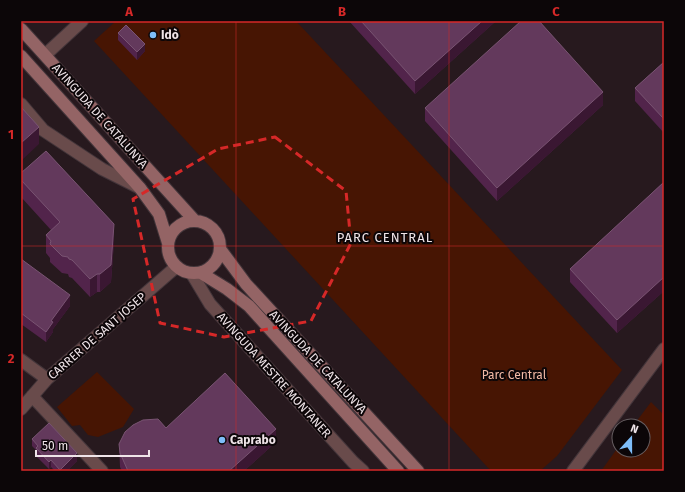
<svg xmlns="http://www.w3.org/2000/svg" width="685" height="492" font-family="'Fira Sans',sans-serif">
  <rect width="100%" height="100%" fill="#27191e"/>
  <path fill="#471503" d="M116 21H296L622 370 557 456 540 471H491L94 41Z
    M97 372 134 409 123 427 98 437 88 435 80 425 72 426 57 407Z
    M651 402 664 415V471H601L619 446V450H643V426H633Z"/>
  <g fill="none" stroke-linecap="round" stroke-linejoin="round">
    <g stroke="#43353a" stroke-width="14">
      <path id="street" d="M45 55 82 21
        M21 104 43 130 102 169 140 188
        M192 274 210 304 353 462 363 471
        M21 360 47 379
        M32 396 102 471
        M21 409 47 379 176 267
        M573 471 664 349"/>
    </g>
    <g stroke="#43353a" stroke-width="14">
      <path id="secondary" d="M21 29 195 221
        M21 56 140 188 159 214 168 243
        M168 247a26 26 0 1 1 52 0a26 26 0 1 1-52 0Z
        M220 249 246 284 418 471
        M201 273 227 289 249 306 398 471"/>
    </g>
    <use href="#street" stroke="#694b4b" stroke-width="12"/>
    <use href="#secondary" stroke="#946465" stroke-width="12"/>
  </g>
  <path fill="#52244b" d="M349 21H496L415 94Z
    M118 33 145 51 137 60 118 40Z
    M664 62V133L635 101V88Z
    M603 105 497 201 425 121V108Z
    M21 173 114 242 111 282 100 292H97L90 297 72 278 69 277 68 274 62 273 50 262V258L46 253V235L51 230 21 197Z
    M664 182V291L617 333 570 282V269Z
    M21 259 70 306 53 329V332L46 342 21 324Z
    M166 428 276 442 244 471H122L120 467 119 444Z
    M32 439 77 461 67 471H55L51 467 49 469 36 456V450L32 446Z"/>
  <path fill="#3a1732" d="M482 21H496L415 94V81Z
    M145 44V51L137 60V52Z
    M603 92V105L497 201V188Z
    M39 127V144L21 161V143Z
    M114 224V242L111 282 100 292V274Z
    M97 274V292L90 297V279Z
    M664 277V291L617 333V320Z
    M70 295V306L53 329V332L46 342V332L51 321Z
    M276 429V442L244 471H229Z
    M77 453V461L67 471H60V470Z
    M51 460V467L49 469V462Z"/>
  <path fill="#63395c" stroke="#795472" d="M361 21H482L415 81Z
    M521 21H539L603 92 497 188 425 108Z
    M126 25 145 44 137 52 118 33Z
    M664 62V119L635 88Z
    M21 107 39 127 21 143Z
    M46 151 114 224 111 265 100 274H97L90 279 72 260 69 259 68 257 62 256 50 244 51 241 46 235 60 222 21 180V173Z
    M664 182V277L617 320 570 269Z
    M21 259 70 295 51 321 53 322 46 332 21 313Z
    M225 373 276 429 229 471H128L120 453 119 444 125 432 133 425 143 420 158 419 166 428Z
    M49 423 77 453 60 470 51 460 49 462 36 448 38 446 32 439Z"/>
  <path fill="none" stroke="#d62828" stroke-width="3" stroke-dasharray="8 5" stroke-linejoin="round" d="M275 137 346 191 351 243 311 321 224 337 160 323 133 199 218 149Z"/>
  <path fill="none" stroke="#d62828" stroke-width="1" stroke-opacity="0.55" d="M236 21V471M449 21V471M21 246H664"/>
  <g fill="#7ebdf9" stroke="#0c0608" stroke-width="1.5">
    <circle cx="153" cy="35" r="4"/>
    <circle cx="222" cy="440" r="4"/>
  </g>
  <g text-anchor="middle" stroke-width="4" stroke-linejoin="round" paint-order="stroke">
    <g font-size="12" font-weight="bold" fill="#efe4e8" stroke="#0c0608" text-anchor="start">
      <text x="161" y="39">Idò</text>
      <text x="230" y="444">Caprabo</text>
    </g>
    <g font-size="12" fill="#efe4e8" stroke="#0c0608">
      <text transform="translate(100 116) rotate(48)" y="4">AVINGUDA DE CATALUNYA</text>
      <text transform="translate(97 336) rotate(-41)" y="4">CARRER DE SANT JOSEP</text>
      <text transform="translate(318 362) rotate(47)" y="4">AVINGUDA DE CATALUNYA</text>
      <text transform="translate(274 375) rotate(48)" y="4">AVINGUDA MESTRE MONTANER</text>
    </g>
    <g font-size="12" fill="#f3b9a5" stroke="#0c0608">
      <text x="514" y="379">Parc Central</text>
    </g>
    <g font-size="13" letter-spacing="1" fill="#efe4e8" stroke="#0c0608">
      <text x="385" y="242">PARC CENTRAL</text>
    </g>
  </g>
  <rect width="685" height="492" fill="none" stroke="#0c0608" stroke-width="44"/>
  <g transform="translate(631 438) rotate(21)"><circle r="19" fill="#0c0608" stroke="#675f62"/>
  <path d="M0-3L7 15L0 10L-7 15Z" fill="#7ebdf9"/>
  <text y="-6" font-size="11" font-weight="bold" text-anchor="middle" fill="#efe4e8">N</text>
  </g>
  <path d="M36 450v6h113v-6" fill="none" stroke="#efe4e8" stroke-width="2"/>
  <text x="42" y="450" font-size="12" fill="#efe4e8" stroke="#0c0608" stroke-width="3" paint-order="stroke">50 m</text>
  <rect x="22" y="22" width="641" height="448" fill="none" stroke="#d62828" stroke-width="1.5"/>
  <g font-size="13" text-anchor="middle" font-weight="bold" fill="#d62828">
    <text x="129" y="16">A</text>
    <text x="342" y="16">B</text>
    <text x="556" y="16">C</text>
    <text x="11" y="139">1</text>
    <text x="11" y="363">2</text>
  </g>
</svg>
